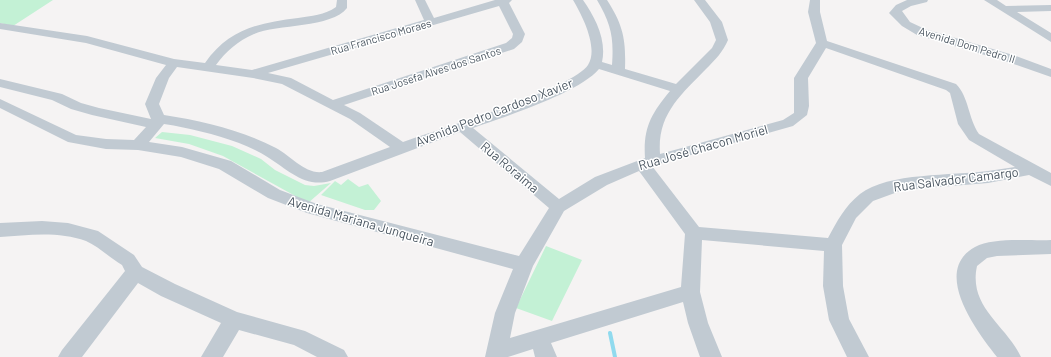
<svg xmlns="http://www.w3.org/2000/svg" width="1051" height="357" font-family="Barlow,sans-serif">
  <rect width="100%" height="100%" fill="#f5f3f3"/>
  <path fill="#c3f1d5" d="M0 0H53L13 26 0 23Z
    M162 132 190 135 232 146 261 159 275 170 305 185 314 186 331 183 308 203 223 156 189 144 155 138Z
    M348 179 359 187 368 184 381 201 374 210H365L321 195 335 181 341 185Z
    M546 246 582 260 552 321 516 308Z"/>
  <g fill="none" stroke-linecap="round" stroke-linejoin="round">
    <path stroke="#90daee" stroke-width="4" d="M610 333 615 357"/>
    <path fill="#c1cad2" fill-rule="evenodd" d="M337 0H347V8C332 28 277 24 254 34 238 41 226 51 216 65L252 70 424 20 415 0H425L434 18 495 0H512L509 3 525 34 522 42 514 49 344 105 360 113 403 142C436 130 572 89 588 65 599 48 582 15 573 0H583C595 17 607 40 602 62L612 65C614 37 611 24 597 0H607C623 25 626 39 625 69L676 84 712 48 716 40 710 22 694 0H705L722 22 728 40C723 52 715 60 706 69 681 95 657 114 660 154L783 120 794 113V78L816 43 808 12 810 0H820V12L827 41 956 84C969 97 968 118 979 134L1051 173V186L1029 175 988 183 903 190 873 201 856 218 842 245 843 286 849 319 869 357H847L829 320 823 286 824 251 702 240 700 292 708 323 722 357H700L688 323 683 302 551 343 557 357H535L533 349 508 357H485L495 313 513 269 307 213 268 198 219 169 181 157 138 150 106 149 68 142 0 108V99L76 135 106 139 134 140 146 127 92 115 71 109 52 100 0 87V79L62 94 81 103 99 108 151 119 145 104 156 78 166 65 86 43 0 29V23L87 36 174 59 205 63C229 29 258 23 298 18 311 16 325 15 336 7ZM499 6 513 34 512 38 506 43 333 100 291 78 268 73ZM826 48 946 90 950 93 958 124 969 140 1015 167C1006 168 997 170 988 171 953 176 888 172 860 194 845 206 837 221 828 238L699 227 652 166 793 126 807 115 809 106 808 78ZM177 67 253 78 282 84 350 119 390 147 322 172C305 174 291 156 276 148 241 130 203 121 164 115L159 104 169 78ZM599 69 670 91C651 114 643 128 645 158L595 177 559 199 473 128C504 117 579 93 599 69ZM164 124C190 128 214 134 239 143 249 147 260 152 269 158 288 170 305 188 330 181L460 132 549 208 519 256 317 204 280 190 231 161 182 147 149 142ZM639 171 685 234 681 287 510 338 515 313 533 266 564 211 607 185Z
      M907 0H928L927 2 911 6 902 11 910 22 925 29 1013 55 1051 69V77L1005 61 917 35 902 26 889 13 896 5Z
      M984 0H997L1006 6 1051 5V11L1017 12 1051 33V42Z
      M42 221 68 223 98 231 134 255 142 267 175 284 237 312 305 331 344 350 348 357H317L294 345 239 330 223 357H201L221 323 161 296 138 283 82 357H58L62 350 125 271 122 265C110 258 98 246 86 241 59 231 28 235 0 237V223Z
      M1051 240V254L997 256 987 258 977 266C968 307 1006 325 1021 357H997C977 332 931 271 975 247 993 237 1030 241 1051 240Z"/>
  </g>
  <g text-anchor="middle" stroke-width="3" stroke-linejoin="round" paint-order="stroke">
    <g font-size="11" fill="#4a5661" stroke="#fff">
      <text transform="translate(381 37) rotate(-16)" y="4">Rua Francisco Moraes</text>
      <text transform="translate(967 45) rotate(17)" y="4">Avenida Dom Pedro II</text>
      <text transform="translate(436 71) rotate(-18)" y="4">Rua Josefa Alves dos Santos</text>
    </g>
    <g font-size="13" fill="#4a5661" stroke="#fff">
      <text transform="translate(494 112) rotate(-21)" y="5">Avenida Pedro Cardoso Xavier</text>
      <text transform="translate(703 147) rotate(-16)" y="5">Rua José Chacon Moriel</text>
      <text transform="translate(510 167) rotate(40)" y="5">Rua Roraima</text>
      <text transform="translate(956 179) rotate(-7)" y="5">Rua Salvador Camargo</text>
      <text transform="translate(361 221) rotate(16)" y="5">Avenida Mariana Junqueira</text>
    </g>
  </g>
</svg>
